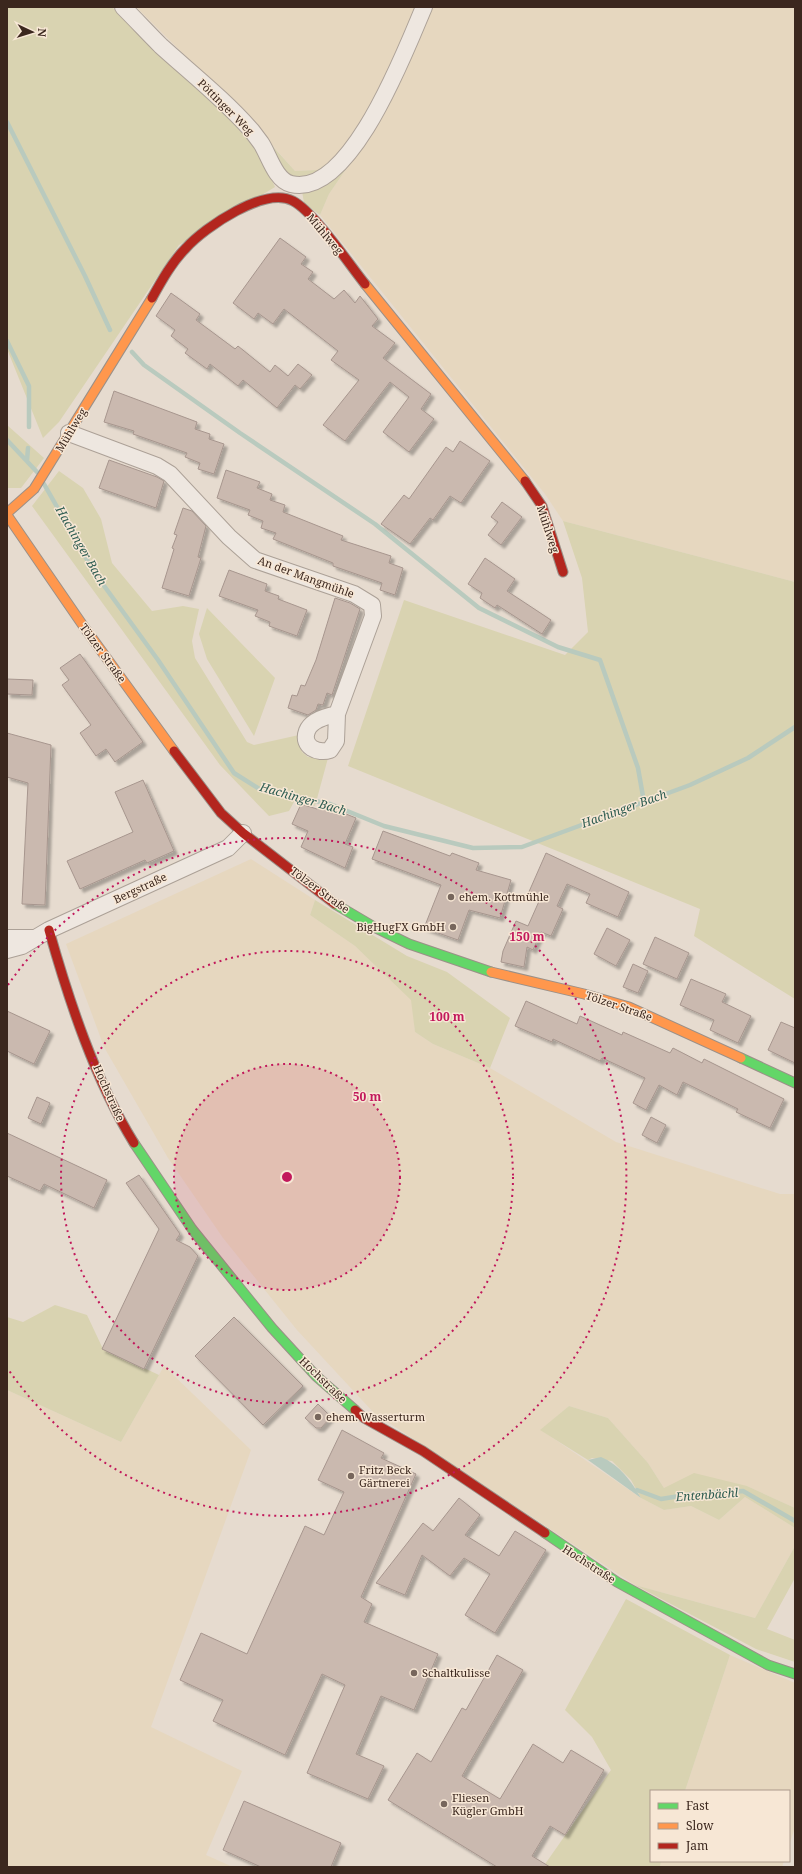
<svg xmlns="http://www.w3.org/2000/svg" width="802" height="1874" font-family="'Noto Serif',serif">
  <defs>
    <filter id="shadow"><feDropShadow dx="3.5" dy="3.5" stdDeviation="1" flood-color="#0004"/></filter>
  </defs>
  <rect width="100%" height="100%" fill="#e6dbcf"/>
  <path fill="#e6d7bf" d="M136 7H418L363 125 331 161 317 170 295 171 253 123Z
    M429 7H795V582L563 521 545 494 320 215 329 194 359 151Z
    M251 859 315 900 310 915 355 946 412 1000 415 1032 433 1044 490 1068 616 1142 780 1194H795V1508L747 1486 664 1488 648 1463 608 1418 569 1406 541 1430 641 1498 664 1510 691 1506 719 1520 745 1497 795 1528V1546L755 1618 635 1585 374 1413 297 1330 223 1238 168 1158 104 1047 66 944Z
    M164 1366 251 1450 151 1727 242 1771 206 1855 233 1867H7V1390L121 1442Z
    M730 1655 795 1683V1828L789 1845V1791H685Z
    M661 1861H784L782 1867H660Z"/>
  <path fill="#d9d3b1" d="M7 7H112L158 52 185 74 242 131 257 147 275 187 179 245 59 422 43 438 7 349Z
    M268 141 295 171 317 170 331 161 335 163 312 176 291 177 277 161Z
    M351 162 329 194 320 215 304 203 302 191 341 170Z
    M7 425 44 458 21 488H7Z
    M59 471 83 488 101 519 112 563 152 611 183 606 199 609 192 641 195 658 247 742 254 745 299 735 302 752 308 757 328 758 315 806 295 800 289 811 269 816 220 765 32 506Z
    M563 521 795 582V999L694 936 700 909 348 766 404 600 565 655 588 632 582 578Z
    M207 608 275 678 254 736 207 659 199 634Z
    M315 900 407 956 447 972 510 1018 490 1068 433 1044 415 1032 411 1000 355 946 310 915Z
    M55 1305 87 1315 103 1349 159 1375 121 1442 7 1390V1317L23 1322Z
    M569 1406 608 1418 648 1463 664 1488 694 1473 747 1486 795 1508V1528L745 1497 719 1520 691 1506 664 1510 641 1498 631 1480 612 1461 592 1458 588 1460 540 1430Z
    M795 1546V1578L767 1629 795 1640V1662L756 1649 635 1585 755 1618Z
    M626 1599 730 1655 685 1791H651V1861H661L660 1867H543L611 1770 592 1737 565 1710Z"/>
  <path fill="#b9cabe" d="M601 1457C620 1465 631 1481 641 1498L588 1460Z"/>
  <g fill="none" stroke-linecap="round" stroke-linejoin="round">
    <path stroke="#b9cabe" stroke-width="4.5" d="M7 122 85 276 110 330
      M7 341 29 386V427
      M132 352 144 365 240 433 375 524 479 608 558 647 600 660 638 768 644 802
      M7 440 37 472
      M27 461 28 448
      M44 484 94 572 158 660 234 773 261 790 330 804 384 826 473 848 522 847 690 785 748 758 795 727
      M637 1490 661 1499 692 1494 743 1491 795 1521"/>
  </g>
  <path fill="#cab9af" stroke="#a7968e" filter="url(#shadow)" d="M280 238 306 257 301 264 313 272 308 279 334 299 344 290 355 303 360 296 378 319 372 326 395 343 383 358 431 394 421 409 434 419 409 452 383 432 409 397 390 382 345 441 323 425 359 380 331 360 338 351 284 309 273 324 258 313 254 319 233 303Z
    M171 293 200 314 196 320 235 349 238 346 270 372 275 365 288 376 298 364 312 375 300 389 295 385 277 408 243 380 238 386 210 364 207 369 185 353 188 349 171 336 175 330 156 316Z
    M114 391 197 422 195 429 210 434 209 439 224 444 214 474 198 469 200 463 185 457 187 453 133 434 134 431 104 422Z
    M460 441 490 461 461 503 450 496 433 520 430 518 410 544 381 524 404 495 409 499 446 447 453 452Z
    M109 460 157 477 164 481 156 508 99 488Z
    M226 470 260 482 257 488 272 494 270 500 285 505 283 512 343 536 341 540 391 556 389 563 403 568 395 595 380 590 382 583 333 566V563L273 539 276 533 261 528 263 521 248 515 250 510 217 498Z
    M502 502 522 517 501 545 488 535 498 522 491 517Z
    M183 508 192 511 206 526 198 557 201 558 189 596 162 588 174 549 172 548 177 535 174 534Z
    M485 558 515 579 507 591 551 620 542 634 497 605 495 608 480 598 482 593 468 584Z
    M229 570 267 584 265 591 279 596 278 599 307 610 297 636 269 626 270 622 255 616 258 610 219 596Z
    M335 598 350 603 360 609 332 695 327 693 323 705 318 704 316 710 308 715 288 708 292 695 297 696 301 685 305 686 316 660Z
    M80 654 143 742 115 762 106 749 96 756 80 733 91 725 62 685 69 680 60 668Z
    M7 679 33 680 32 695 7 694Z
    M7 733 51 745 45 905 22 904 28 783 7 777Z
    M143 780 174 851 147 863 145 860 80 889 67 861 133 832 115 792Z
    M301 804 317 809 321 804 356 818 345 844 353 847 345 868 301 847 308 831 292 824Z
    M383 831 450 856 452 853 479 863 476 870 511 880 500 918 469 910 458 940 424 928 441 885 372 859Z
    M546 853 629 892 618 917 586 903 590 894 567 884 557 906 563 909 551 936 541 932 533 950 527 947 524 967 501 962 503 951 516 921 528 926 540 899 528 894Z
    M607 928 630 940 616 966 594 954Z
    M655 937 689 953 677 979 643 964Z
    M633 964 648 971 638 993 623 987Z
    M691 979 726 994 722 1002 751 1016 738 1043 710 1030 714 1020 680 1005Z
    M526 1001 577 1024 580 1016 622 1035 623 1032 670 1053 673 1048 702 1063 704 1059 784 1099 770 1128 736 1112 738 1109 683 1082 677 1095 659 1085 646 1110 633 1103 645 1078 602 1058 600 1061 553 1039 552 1042 515 1026Z
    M7 1011 50 1031 34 1064 7 1051Z
    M781 1022 795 1028V1063L768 1050Z
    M37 1097 50 1103 41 1124 28 1118Z
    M651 1117 666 1125 657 1143 642 1135Z
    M7 1133 107 1180 94 1208 44 1184 40 1191 7 1176Z
    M139 1175 180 1234 176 1240 190 1247 198 1256 144 1369 102 1349 159 1229 126 1183Z
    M234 1317 303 1386 263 1425 195 1356Z
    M318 1404 331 1417 321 1428H316L305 1418Z
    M342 1430 384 1453 381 1458 416 1474 361 1597 372 1604 364 1622 438 1654 414 1710 381 1696 356 1754 384 1766 368 1799 307 1773 345 1685 322 1674 285 1755 213 1721 223 1700 180 1680 201 1633 247 1654 305 1526 324 1535 344 1492 318 1480Z
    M459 1498 480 1515 465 1535 499 1556 515 1531 546 1550 495 1633 465 1615 490 1574 464 1558 450 1576 422 1555 405 1595 376 1583 423 1523 433 1531Z
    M497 1655 523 1670 462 1776 500 1799 533 1744 563 1763 571 1750 604 1770 565 1835 550 1826 532 1856 550 1867H497L388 1800 417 1753 431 1762 462 1708 466 1710Z
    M244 1801 341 1843 331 1867H261L223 1850Z"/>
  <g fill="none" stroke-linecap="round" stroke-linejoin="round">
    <g stroke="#aca197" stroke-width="18">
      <path id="street" d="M123 7C136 20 148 33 161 46 192 74 225 100 252 131 255 135 258 139 261 143 269 155 275 180 291 184 350 199 406 49 424 7
        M69 433 157 466 170 474 229 537 255 560 354 594 372 605 373 616 337 714 336 741 330 750C318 754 301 747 307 731 311 720 327 716 337 714
        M7 938H33
        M7 950 22 946 49 930 228 848 243 833"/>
    </g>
    <g stroke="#9b9088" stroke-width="11">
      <path id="fast" d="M335 904 374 927 409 944 491 972
        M741 1058 795 1083
        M134 1143 192 1229 272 1328 316 1376 355 1410
        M545 1533 617 1582 768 1665 795 1674"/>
    </g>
    <g stroke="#9b9088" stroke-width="11">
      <path id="slow" d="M365 284 525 481
        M7 513 34 489 152 298
        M7 515 84 627 174 751
        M491 972 584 994 629 1007 741 1058"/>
    </g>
    <g stroke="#9b9088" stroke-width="11">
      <path id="jam" d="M152 298C162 280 172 262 186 248 205 227 265 186 293 201 314 212 349 264 365 284
        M525 481 542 506 563 572
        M174 751 221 813 243 833 335 904
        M49 930C69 1001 95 1080 134 1143
        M355 1410 364 1418 423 1451 545 1533"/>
    </g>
    <use href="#street" stroke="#eee7e0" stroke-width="16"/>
    <use href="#fast" stroke="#63d668" stroke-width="9"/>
    <use href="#slow" stroke="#ff974d" stroke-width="9"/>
    <use href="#jam" stroke="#b3261e" stroke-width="9"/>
  </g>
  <circle cx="287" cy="1177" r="113" fill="#c2185b" fill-opacity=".12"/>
  <g fill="none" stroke="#c2185b" stroke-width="2" stroke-dasharray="2 4">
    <circle cx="287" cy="1177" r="113"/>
    <circle cx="287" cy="1177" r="226"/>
    <path d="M8 985A339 339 0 1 1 8 1369"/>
  </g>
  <g fill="#77665c" stroke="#f7e7d5" stroke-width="1.5">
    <circle cx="451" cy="897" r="4"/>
    <circle cx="453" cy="927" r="4"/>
    <circle cx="318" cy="1417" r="4"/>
    <circle cx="351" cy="1476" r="4"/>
    <circle cx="414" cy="1673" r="4"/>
    <circle cx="444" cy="1804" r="4"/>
  </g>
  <g text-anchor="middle" stroke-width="3" stroke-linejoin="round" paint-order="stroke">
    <g font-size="11" fill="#3b271e" stroke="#f7e7d5">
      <text transform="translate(226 107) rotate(45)" y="4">Pöttinger Weg</text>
      <text transform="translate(325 234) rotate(50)" y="4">Mühlweg</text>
      <text transform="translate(71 430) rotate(-59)" y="4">Mühlweg</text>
      <text transform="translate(548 529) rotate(72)" y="4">Mühlweg</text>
      <text transform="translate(306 577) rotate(20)" y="4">An der Mangmühle</text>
      <text transform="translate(103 653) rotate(54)" y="4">Tölzer Straße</text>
      <text transform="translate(140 888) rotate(-25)" y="4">Bergstraße</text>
      <text transform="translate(320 890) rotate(36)" y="4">Tölzer Straße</text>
      <text transform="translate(619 1006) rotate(19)" y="4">Tölzer Straße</text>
      <text transform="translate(109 1093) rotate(66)" y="4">Hochstraße</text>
      <text transform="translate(323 1380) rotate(44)" y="4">Hochstraße</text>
      <text transform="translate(589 1564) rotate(33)" y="4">Hochstraße</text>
    </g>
    <g font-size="11" fill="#3b271e" stroke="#f7e7d5" text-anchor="start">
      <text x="459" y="901">ehem. Kottmühle</text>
      <text x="445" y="931" text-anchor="end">BigHugFX GmbH</text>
      <text x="326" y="1421">ehem. Wasserturm</text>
      <text x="359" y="1474">Fritz Beck<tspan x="359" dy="13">Gärtnerei</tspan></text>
      <text x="422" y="1677">Schaltkulisse</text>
      <text x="452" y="1802">Fliesen<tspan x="452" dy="13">Kügler GmbH</tspan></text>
    </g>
    <g font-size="12" font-style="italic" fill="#2d5c51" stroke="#f7e7d5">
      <text transform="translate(81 546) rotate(60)" y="4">Hachinger Bach</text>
      <text transform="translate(303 799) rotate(16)" y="4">Hachinger Bach</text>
      <text transform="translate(624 809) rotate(-20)" y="4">Hachinger Bach</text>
      <text transform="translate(707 1495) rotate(-4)" y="4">Entenbächl</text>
    </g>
  </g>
  <circle cx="287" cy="1177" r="6" fill="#c2185b" stroke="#f7e7d5" stroke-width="2"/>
  <g font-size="12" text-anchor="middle" font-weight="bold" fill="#c2185b" stroke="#f7e7d5" stroke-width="3" stroke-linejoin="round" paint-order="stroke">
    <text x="527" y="941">150 m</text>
    <text x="447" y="1021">100 m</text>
    <text x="367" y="1101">50 m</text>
  </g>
  <rect width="802" height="1874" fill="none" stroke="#3b271e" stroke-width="16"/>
  <rect x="650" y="1790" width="140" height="72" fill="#f7e7d5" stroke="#ac9a8c"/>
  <rect x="658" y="1803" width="20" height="6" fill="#63d668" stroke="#ac9a8c"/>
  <text x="686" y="1810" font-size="12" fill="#3b271e">Fast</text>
  <rect x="658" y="1823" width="20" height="6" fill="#ff974d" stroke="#ac9a8c"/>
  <text x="686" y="1830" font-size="12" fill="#3b271e">Slow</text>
  <rect x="658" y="1843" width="20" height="6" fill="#b3261e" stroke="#ac9a8c"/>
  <text x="686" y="1850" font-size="12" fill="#3b271e">Jam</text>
  <g transform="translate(32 32) rotate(94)" stroke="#f7e7d5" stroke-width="3" paint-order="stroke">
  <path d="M0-3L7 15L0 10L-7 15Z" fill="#3b271e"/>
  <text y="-6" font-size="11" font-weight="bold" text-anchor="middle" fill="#3b271e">N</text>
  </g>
</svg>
